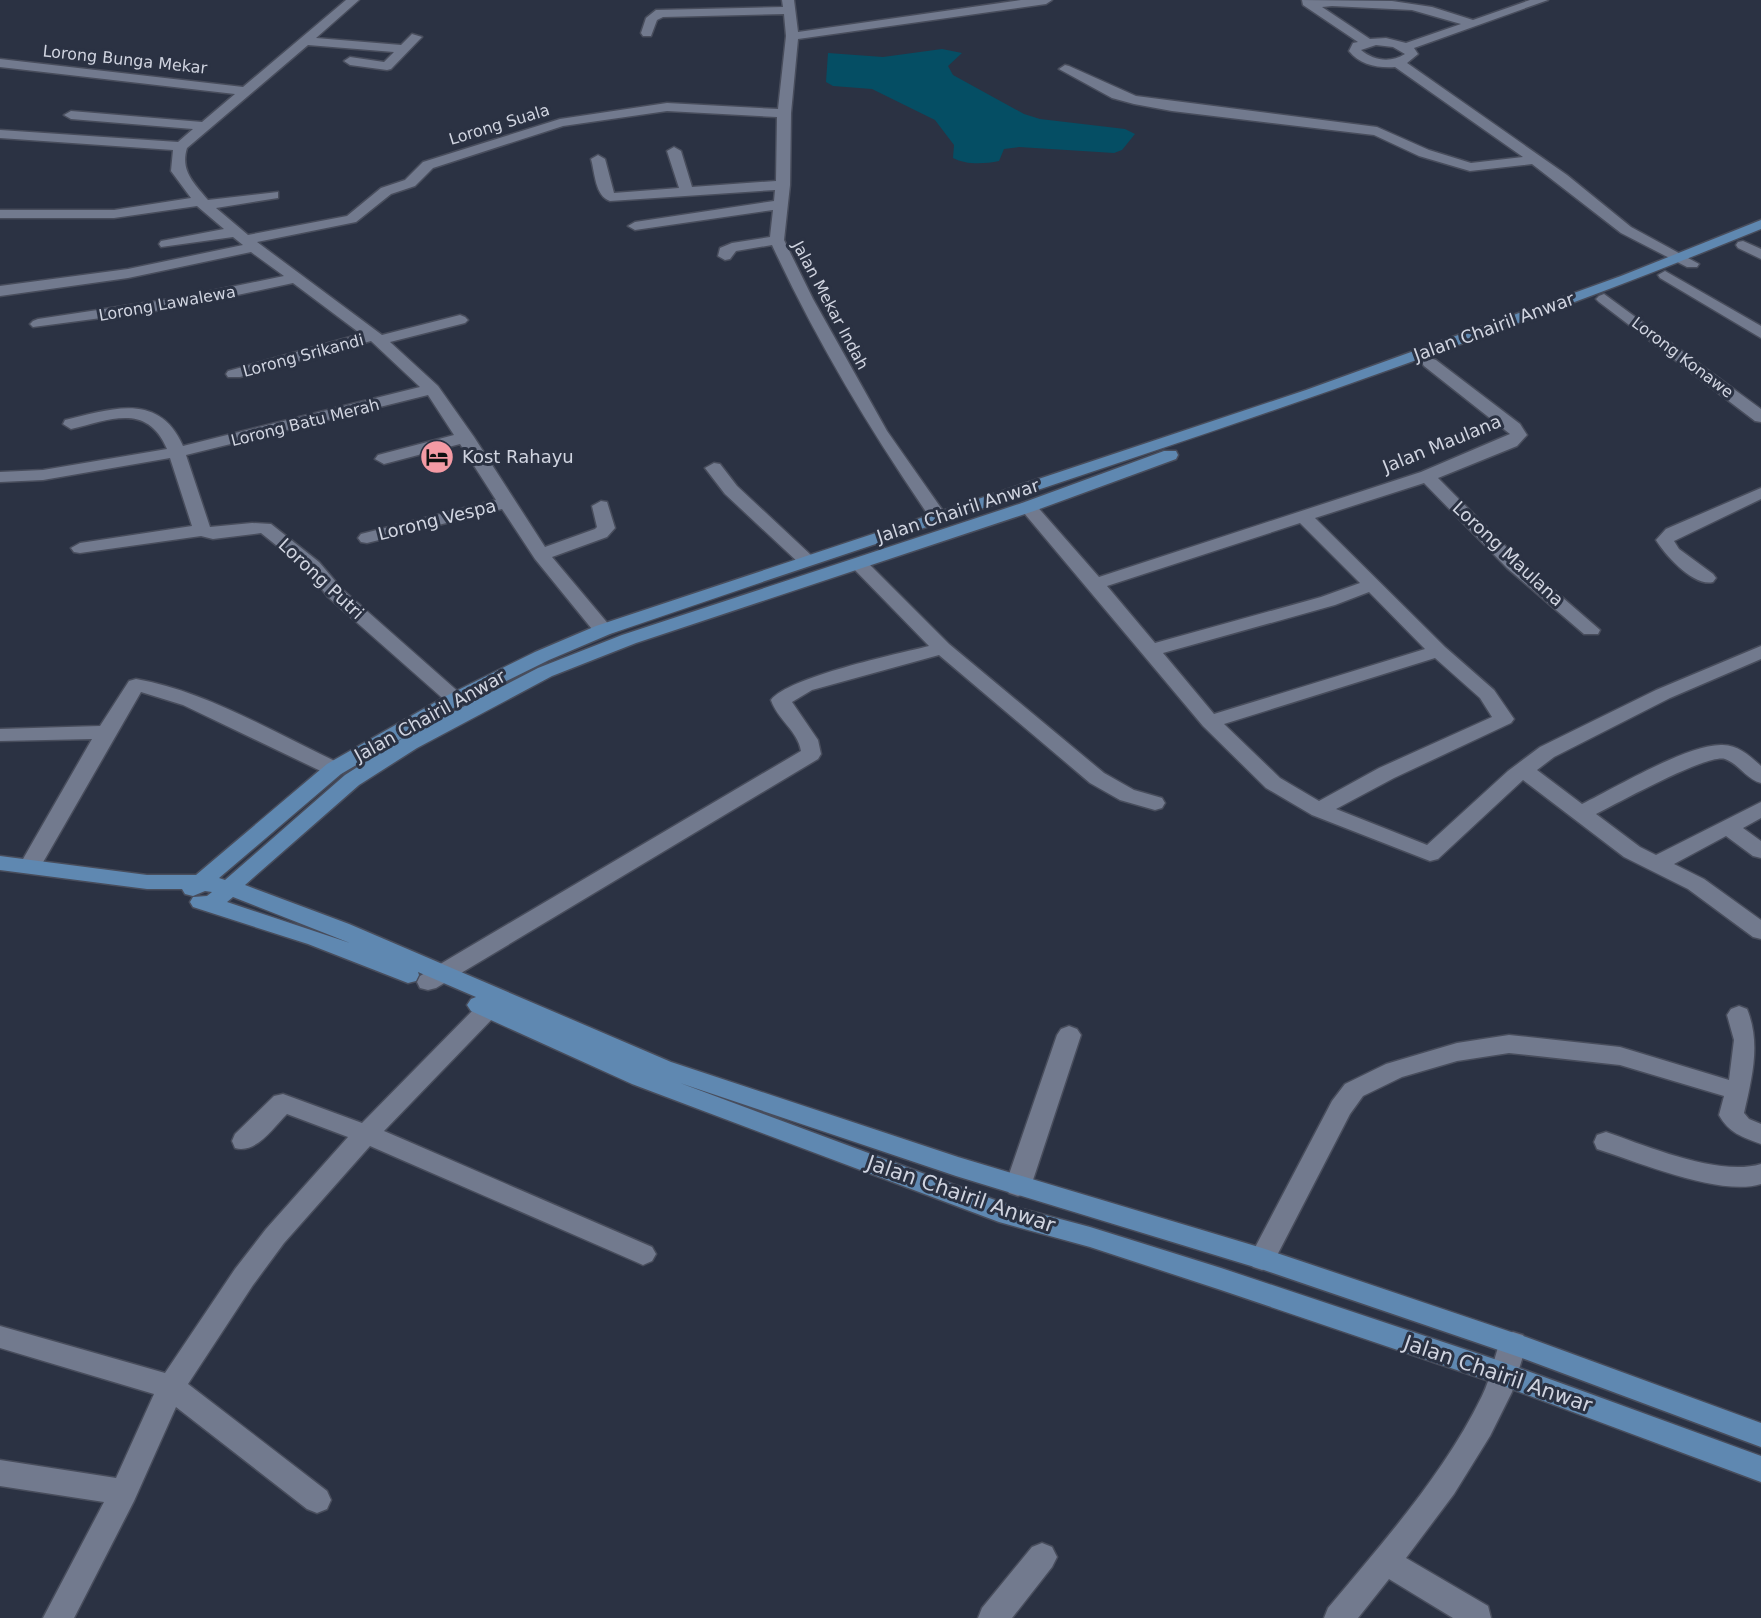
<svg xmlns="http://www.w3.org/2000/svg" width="1761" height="1618" font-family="'DejaVu Sans',sans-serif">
  <rect width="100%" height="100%" fill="#2b3243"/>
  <path fill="#054e64" d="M942 49 962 53 948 66 953 75 1024 114 1040 119 1125 129 1135 134 1122 150 1114 153 1019 147 1004 149 999 161C984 164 966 165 953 158L954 145 935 120 872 89 833 86 826 82 828 53 883 57Z"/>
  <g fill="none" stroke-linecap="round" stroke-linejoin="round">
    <g stroke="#484d5c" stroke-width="3">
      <path id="minor" d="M346 0H359L316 38 401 45 412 34 422 37 391 69 387 70 350 65 344 61 350 57 384 62 394 52 308 45 187 148C180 171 194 183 208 200L278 192V198L216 208 248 235 347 216 381 188 405 180 423 162 560 119 667 103 778 109 786 36 784 14 663 17 657 20 651 36H643L641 33 646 18 656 10 783 7 782 0H794L798 32 1021 0H1052L1046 4 798 39 791 113 790 185 784 240 813 299 887 431 948 518 945 522H933C871 432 818 344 772 245L736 251 730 259 725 260 718 256 720 248 732 243 770 237 773 210 635 230 628 226 635 222 774 201 775 190 610 201C595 196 595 173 591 159L598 155 605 159 614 193 679 188 667 151 674 147 681 151 692 187 776 181 777 117 667 111 563 126 433 168 415 186 391 194 356 222 257 242 382 335 460 315 465 317 468 320 465 323 390 342 438 386 474 437 545 547 595 529 597 527 592 506 601 501 607 502 615 528 607 537 552 557 610 626 612 630 610 634H596L535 559 502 509 367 543 361 542 358 538 361 534 496 500 460 444 384 464 375 459 378 455 454 435 428 395 186 455 210 527 252 523 271 524 319 562 342 589 462 695 465 699 462 703H448L328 597 307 570 261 533 213 539 201 536 80 553 74 552 71 548 80 543 192 526 170 458 43 480 0 482V472L43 470 167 449C147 402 110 420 71 429L63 424 65 420C111 409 159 391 183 446L420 387 371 341 240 377H228L226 374 228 371 361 334 293 283 177 308 33 327 30 324 33 321 38 319 177 298 284 276 251 252 128 278 0 296V286L128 269 243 245 233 237 161 247 159 244 161 241 224 229 197 206 114 218H0V210H114L191 198 171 171 173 150 0 138V130L178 142 193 129 71 119 64 115 71 111 202 122 235 94 0 67V59L243 87Z
        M1302 0 1392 1 1432 7 1473 20 1530 0H1548L1414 48 1418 54 1407 63 1567 175 1631 227 1699 264 1697 267H1687L1621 233 1532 164 1470 171 1419 156 1374 135 1172 111 1134 104 1112 98 1059 69 1065 65 1069 66 1136 96 1377 127 1429 150 1471 163 1523 157 1395 67C1377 68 1360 65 1349 51L1353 43 1358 42 1303 5ZM1332 6 1412 10 1461 24 1406 43 1386 38 1370 39 1322 7ZM1376 45 1393 47 1405 54C1391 63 1374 61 1361 50Z
        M1743 241 1761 249V259L1738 248 1736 245 1738 242Z
        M1665 271 1761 326V338L1660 278 1658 275Z
        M1604 294 1761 409V422L1755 421 1599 302 1596 299 1599 296Z
        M1430 358 1436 360 1520 424 1527 435 1517 446 1438 478 1519 560 1600 630 1598 634H1584L1507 568 1424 483 1315 518 1445 647 1494 690 1514 719 1511 723 1394 778 1336 809 1427 845 1508 771 1540 747 1656 690 1761 646V659L1670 698 1554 757 1537 770 1582 804C1615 788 1689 743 1723 745 1738 745 1750 756 1761 766V783C1746 779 1739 764 1725 759 1708 753 1616 804 1596 814L1640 847 1656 855 1761 802V818L1743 828 1761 841V858L1753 856 1726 836 1674 864 1704 879 1761 920V939L1753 937 1688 889 1624 857 1523 780 1438 859 1430 861 1312 815 1266 788 1203 726 1019 507 1022 503H1034L1099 577 1421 472 1510 434 1424 366 1422 363 1424 360ZM1300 523 1360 583 1321 597 1155 643 1107 586ZM1369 592 1425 649 1214 714 1163 653 1335 605ZM1435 658 1480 698 1492 717 1379 768 1319 801 1280 778 1224 724Z
        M714 463 720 464 737 486 812 556 815 560 812 564H800L725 494 705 468Z
        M1761 488V499L1674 541 1679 549 1713 574 1716 578 1713 582C1694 587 1665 555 1656 540L1666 529Z
        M858 558 864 559 949 644 1104 773 1134 790 1162 798 1165 803 1162 808 1155 810 1120 800 1090 783 939 655 812 690 792 702 818 740 821 754 818 759 436 988 428 990 420 988 417 982 420 976 801 751C798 731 777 719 771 700 788 677 897 654 929 646L852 567 849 563Z
        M136 679C206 691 277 734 341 764L344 769 341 774H327L183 705 141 692 38 871 30 873 22 871 19 866 92 739 0 741V729L100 726 129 681Z
        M488 1001 496 1003 500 1009 496 1015 384 1131 652 1247 656 1254 652 1261 643 1265 634 1261 370 1146 284 1243 253 1285 188 1384 327 1491 331 1500 327 1509 317 1513 307 1509 176 1407 134 1501 74 1618H43L104 1502 0 1486V1460L116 1478 154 1394 0 1348V1326L165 1373 235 1269 266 1229 348 1137 287 1114C273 1128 256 1154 235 1148L232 1141 235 1134 274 1096 283 1094 362 1123 480 1003Z
        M1739 1006 1747 1009C1761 1043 1752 1078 1744 1113L1749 1119 1761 1124V1144C1742 1137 1729 1133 1719 1115L1724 1096 1620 1065 1509 1053 1457 1061 1402 1077 1363 1096 1350 1114 1271 1267 1262 1270 1253 1267 1249 1259 1332 1101 1345 1084 1386 1064 1457 1043 1509 1035 1620 1047 1729 1080 1734 1040 1727 1015 1731 1009Z
        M1069 1026 1077 1029 1081 1035 1031 1186 1027 1193 1018 1196 1009 1193 1005 1186 1057 1035 1061 1029Z
        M1606 1132C1647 1146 1719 1177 1761 1164V1184C1721 1197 1638 1162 1597 1149L1594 1142 1597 1135Z
        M1513 1332 1523 1335 1527 1343 1512 1392 1490 1436 1454 1494 1406 1558 1488 1606 1491 1618H1453L1389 1579 1358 1618H1324L1328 1608C1384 1541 1444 1474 1482 1396 1492 1376 1494 1354 1503 1335Z
        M1042 1543 1052 1547 1057 1557 1052 1567 1012 1618H978L982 1608 1032 1547Z"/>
    </g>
    <g stroke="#484d5c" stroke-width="3">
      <path id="major" d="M1761 220V229C1384 383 994 501 610 634L549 660 462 703 341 774 219 878 225 880 345 775 403 738 538 668 622 635 1022 503 1164 451H1176L1178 455 1176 459 1034 511 636 643 552 676 417 748 359 785 245 885 349 924 671 1062 958 1157 1262 1248 1526 1337 1761 1423V1447L1519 1357 1261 1269 956 1176 680 1083 1011 1206 1090 1227 1221 1268 1503 1362 1761 1456V1482L1498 1384 1221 1290 1090 1247 999 1222 632 1084 471 1011 467 1005 471 999 476 997 418 972 419 975 416 981 408 983 308 944 193 907 190 902 193 897 207 896 212 892 205 891 193 896 185 894 182 889H147L0 870V856L147 875H196L327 764 448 695 535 652 596 626 1306 390 1621 276ZM233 897 350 943 227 902Z"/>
    </g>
    <use href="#minor" fill="#727a8e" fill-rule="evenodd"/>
    <use href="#major" fill="#5f88b1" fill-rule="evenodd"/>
  </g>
  <defs>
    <g id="hotel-disc" transform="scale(1.75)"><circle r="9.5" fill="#f49aa4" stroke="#2b3243"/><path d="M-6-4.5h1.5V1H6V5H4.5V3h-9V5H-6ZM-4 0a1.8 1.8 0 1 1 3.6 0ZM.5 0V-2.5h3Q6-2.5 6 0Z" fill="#111"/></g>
  </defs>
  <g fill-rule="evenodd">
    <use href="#hotel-disc" x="437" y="457"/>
  </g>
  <g text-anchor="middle" stroke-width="6" stroke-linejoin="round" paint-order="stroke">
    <g font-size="16" fill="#d0d4e0" stroke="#2b3243">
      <text transform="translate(125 59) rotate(6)" y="6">Lorong Bunga Mekar</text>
      <text transform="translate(499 124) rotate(-17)" y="6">Lorong Suala</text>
      <text transform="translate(167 303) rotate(-10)" y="6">Lorong Lawalewa</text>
      <text transform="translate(831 305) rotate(62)" y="6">Jalan Mekar Indah</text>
      <text transform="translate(303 355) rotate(-15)" y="6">Lorong Srikandi</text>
      <text transform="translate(1683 357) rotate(37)" y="6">Lorong Konawe</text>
      <text transform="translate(305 422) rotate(-14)" y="6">Lorong Batu Merah</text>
    </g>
    <g font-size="18" fill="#d0d4e0" stroke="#2b3243">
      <text transform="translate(1494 327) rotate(-20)" y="6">Jalan Chairil Anwar</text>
      <text transform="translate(1442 444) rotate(-22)" y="6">Jalan Maulana</text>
      <text transform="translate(958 511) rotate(-18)" y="6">Jalan Chairil Anwar</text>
      <text transform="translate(437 520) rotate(-14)" y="6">Lorong Vespa</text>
      <text transform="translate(1508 554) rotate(43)" y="6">Lorong Maulana</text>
      <text transform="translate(321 579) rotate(43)" y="6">Lorong Putri</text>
      <text transform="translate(430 716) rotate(-29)" y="6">Jalan Chairil Anwar</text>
    </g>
    <g font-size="18" fill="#d0d4e0" stroke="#2b3243" text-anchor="start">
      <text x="462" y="463">Kost Rahayu</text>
    </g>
    <g font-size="21" fill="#d0d4e0" stroke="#2b3243">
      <text transform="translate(961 1194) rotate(19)" y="7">Jalan Chairil Anwar</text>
      <text transform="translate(1498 1374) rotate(19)" y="7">Jalan Chairil Anwar</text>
    </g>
  </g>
</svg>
